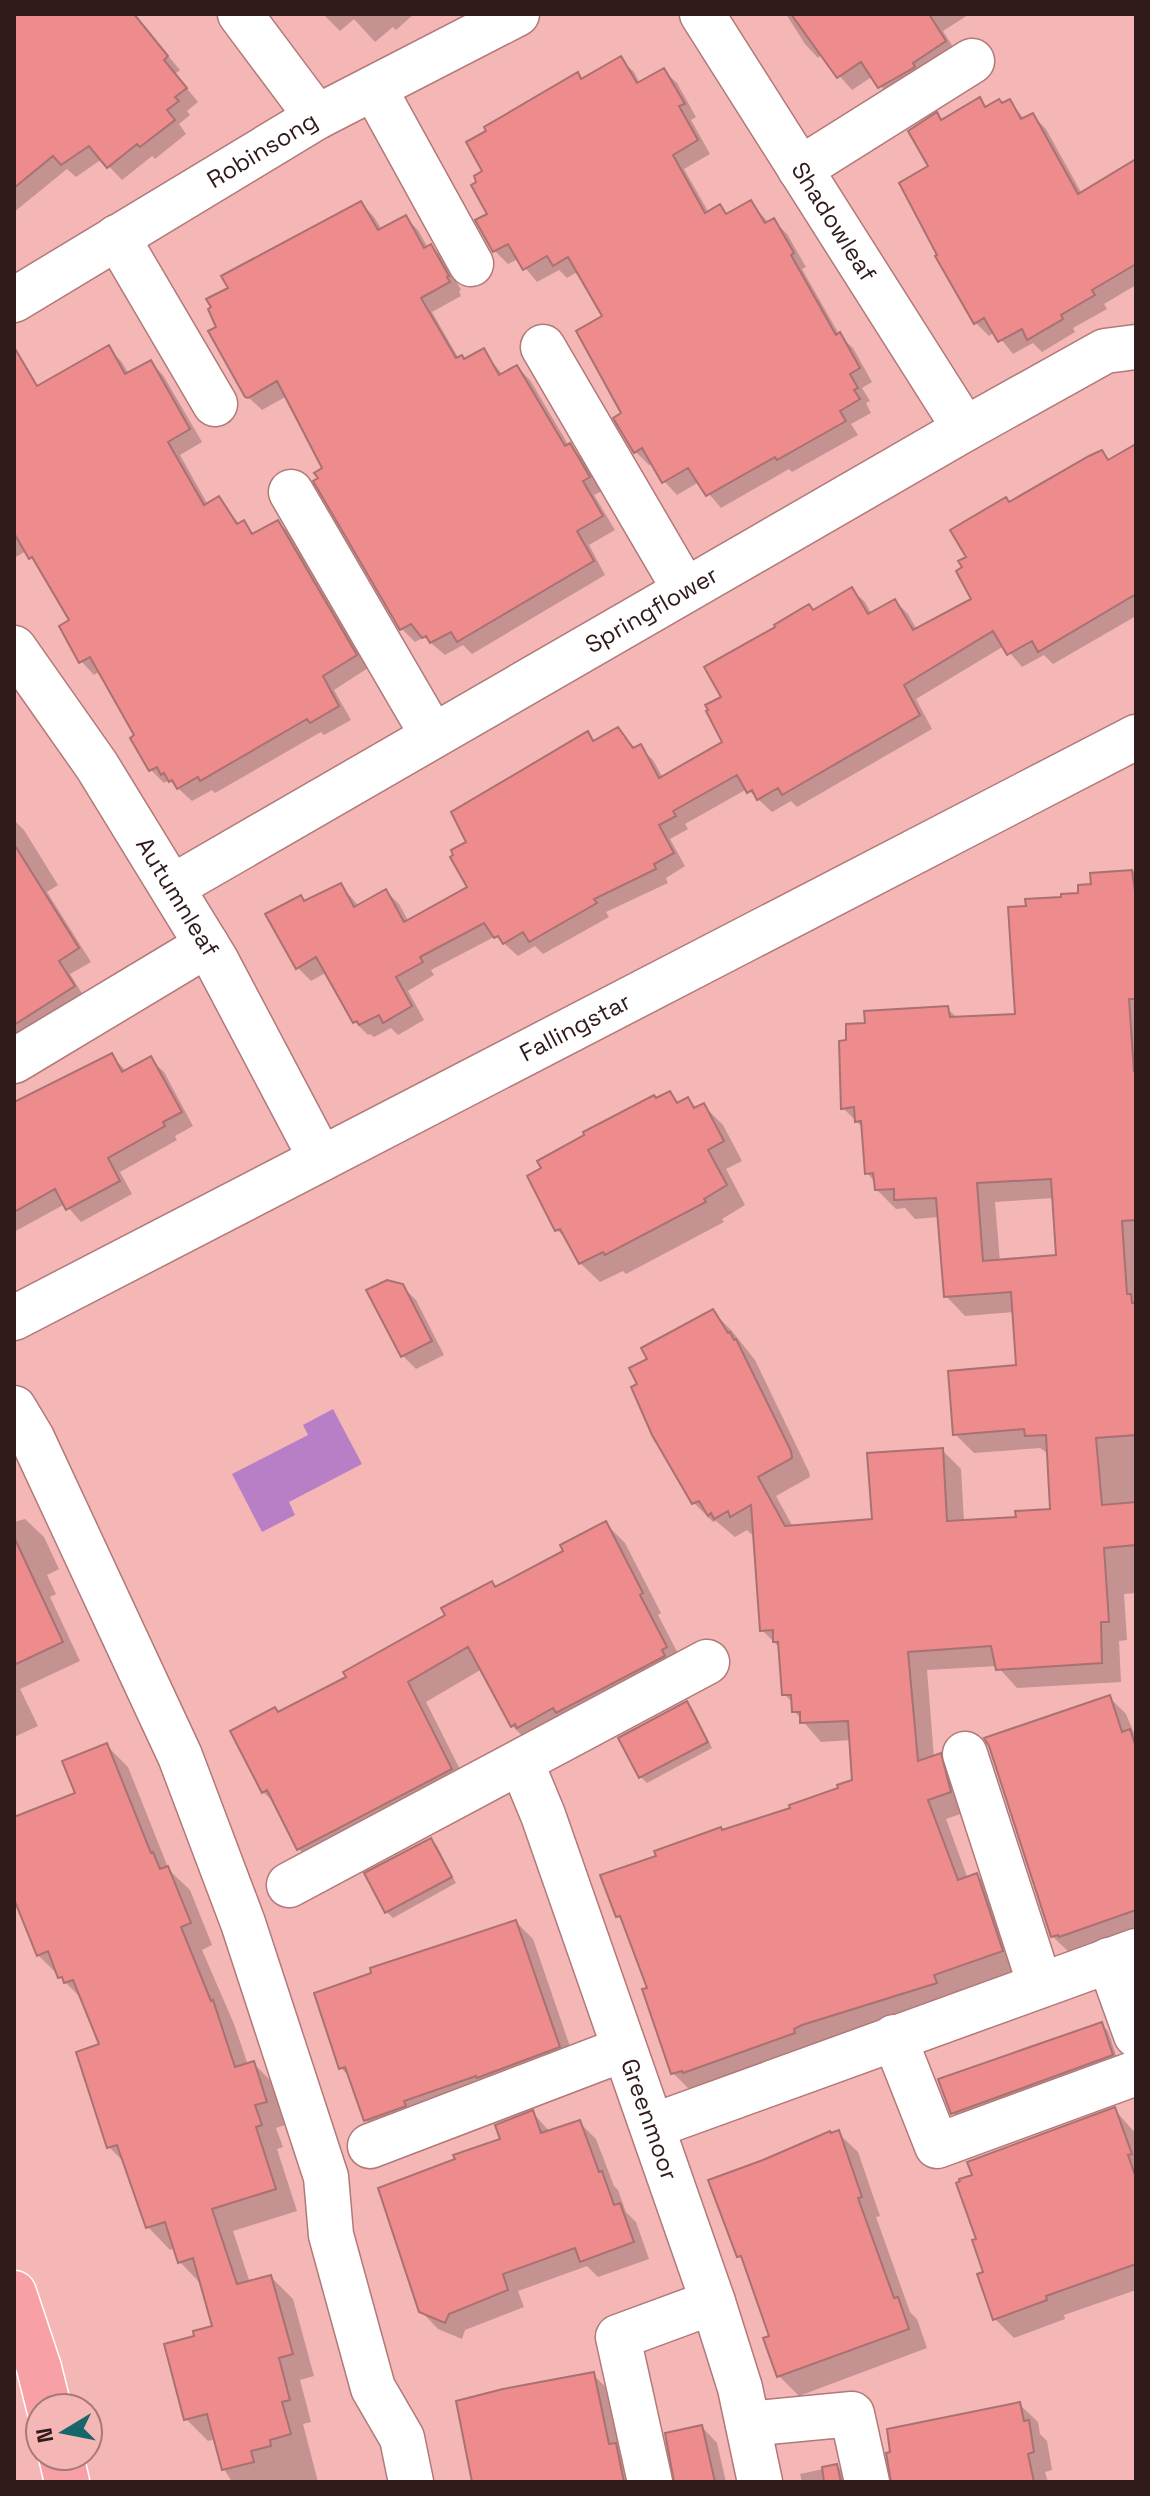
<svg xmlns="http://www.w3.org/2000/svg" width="1150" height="2496" font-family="'Space Grotesk',sans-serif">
  <rect width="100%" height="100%" fill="#f4b7b6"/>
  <path fill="#b97fc6" d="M333 1409 362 1464 289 1502 295 1515 262 1532 232 1474 308 1435 303 1425Z"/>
  <path fill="#0003" fill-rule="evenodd" d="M14 14H133L180 70 175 74 198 102 187 111 190 115 179 124 186 134 155 159 152 156 122 180 102 159 76 177 67 169 14 212Z
    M323 14H414L396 30 393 27 375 42 354 19 340 31Z
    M786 14H968V15L943 31 958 55 892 100 873 76 852 90 821 55 818 58 805 44Z
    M620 59 634 72 640 84 663 70 677 83 696 117 691 120 710 154 684 169 709 213 720 207 728 215 751 203 769 223 774 221 787 234 806 267 802 269 840 336 853 348 872 382 862 388 870 401 866 403 871 413 851 424 858 435 792 472 789 469 721 508 699 482 677 495 664 481 653 463 649 465 636 452 624 414 605 316 579 271 567 278 559 270 537 282 518 259 508 264 495 251 485 171 577 75 583 80Z
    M980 100 988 108 1009 101 1025 120 1033 116 1046 129 1082 194 1136 162V285L1104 304 1107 309 1073 328 1075 332 1042 352 1033 343 1013 354 995 332 989 336 976 323 930 167 937 115 943 121Z
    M361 203 374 217 382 230 405 217 418 230 428 248 431 246 444 259 461 290 459 291 461 296 432 312 459 359 465 361 483 351 503 375 517 367 530 380 569 446 583 459 602 491 594 495 615 530 589 545 605 575 472 654 463 645 445 655 424 637 415 642 402 629 287 396 262 410 247 396Z
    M108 348 121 361 129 374 150 362 163 375 202 442 180 455 208 505 219 499 240 525 243 523 255 535 278 522 291 535 368 668 334 690 351 720 324 735 321 732 215 793 212 790 192 801 169 780 164 783 151 770 136 736 100 671 94 675 81 661 71 621 42 569 26 551 14 558V397L38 388Z
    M1101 452 1110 461 1136 457V616L1053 664 1044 655 1022 667 1004 646 916 699 932 729 797 807 791 801 772 812 747 789 685 824 688 829 670 839 685 866 666 878 668 883 606 912 609 917 543 954 535 946 518 956 496 936 431 970 434 975 408 991 424 1020 398 1035 391 1028 374 1037 370 1034 368 1035 355 1022 327 972 311 981 298 968 301 897 306 902 341 886 359 906 386 891 399 904 409 922 470 888 468 843 588 733 596 742 617 729 636 749 640 747 653 760 663 778 725 743 723 697 814 611 851 589 865 602 872 615 895 601 908 614 917 630 974 599 964 568 969 558 1010 504Z
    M14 820 24 830 58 885 47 892 91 962 70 974 86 1000 14 1049Z
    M1136 871V1593L1124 1594 1127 1640 1119 1641 1121 1682 1017 1688 997 1666 927 1670 934 1758 940 1756 959 1775 969 1811 946 1819 968 1879 977 1875 996 1895 1020 1970 952 1994 955 2002 692 2092 673 2073 649 1989 625 1924 618 1916 723 1832 793 1809 854 1781 851 1740 821 1742 794 1711 793 1703 784 1694 781 1649 762 1630 755 1532 751 1534 747 1530 735 1537 716 1521 713 1522 694 1503 640 1385 649 1360 713 1312 732 1331 755 1360 809 1472 810 1477 776 1496 793 1527 874 1521 942 1450 961 1469 964 1522 1018 1519 1052 1511 1049 1454 1040 1448 974 1453 955 1434 1018 1366 1014 1312 965 1316 946 1296 939 1217 915 1219 905 1208 896 1209 877 1190 876 1183 867 1173 862 1127 843 1108 848 1042 867 1025 947 1008 958 1019 1017 1016 1080 895 1093 885 1092 874ZM1054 1198 1058 1257 1000 1262 995 1202Z
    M112 1056 127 1072 150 1059 164 1072 193 1126 175 1136 177 1140 120 1172 132 1194 81 1222 65 1204 14 1232V1110Z
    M670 1093 680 1104 688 1099 697 1109 703 1105 723 1125 742 1161 726 1169 745 1205 722 1219 724 1222 626 1274 623 1271 600 1282 580 1263 570 1242 557 1230 656 1100Z
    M402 1286 416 1300 444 1355 416 1369 403 1356Z
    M25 1519 44 1537 59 1569 47 1575 56 1594 50 1597 80 1661 20 1689 38 1726 14 1737V1522Z
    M605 1523 625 1543 661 1613 658 1615 685 1667 532 1745 512 1726 482 1669 426 1702 470 1789 318 1868 299 1849 278 1806 263 1792 279 1714 349 1678 496 1589 566 1552Z
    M1109 1697 1126 1714 1136 1738V1932L1070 1953 1052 1936Z
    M687 1703 693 1710 712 1748 647 1783 640 1776Z
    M106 1745 128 1767 169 1870 190 1890 212 1945 202 1950 234 2024 248 2065 253 2063 276 2086 288 2124 276 2128 283 2147 277 2149 297 2211 233 2231 250 2283 271 2277 293 2299 314 2376 300 2380 311 2422 303 2424 318 2482H232L224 2469 215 2439 208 2441 186 2419 197 2337 215 2327 202 2285 180 2262 175 2248 170 2250 148 2227 126 2164 109 2147 101 2045 82 1999 38 1955 14 1894V1819L77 1794Z
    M431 1840 437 1846 456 1883 393 1918 387 1912Z
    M516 1922 533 1939 576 2064 383 2137 366 2120 352 2079 341 2068Z
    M1101 2024 1108 2031 1118 2061 959 2119 953 2113Z
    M1115 2110 1136 2134V2290L1064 2315 1065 2319 1014 2338 995 2319 986 2273Z
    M533 2113 550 2132 579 2122 596 2139 614 2186 618 2190 626 2212 636 2222 649 2259 598 2277 587 2266 518 2291 524 2307 465 2330 462 2339 438 2329 421 2311 503 2140Z
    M838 2133 858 2152 880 2216 876 2217 910 2312 917 2319 927 2348 799 2396 779 2376 766 2339 772 2337 746 2263 739 2256Z
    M593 2375 609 2390 635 2482H477Z
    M1019 2404 1038 2422 1040 2434 1047 2441 1052 2470 1045 2472 1048 2482H893Z
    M702 2427 717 2443 726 2482H676Z
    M837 2466 853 2482H802L800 2474Z"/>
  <path fill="#ee8b8c" stroke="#a97171" stroke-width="2" fill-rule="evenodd" d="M14 14H134L168 56 164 60 187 88 175 97 179 101 167 110 175 120 140 147 137 144 107 168 89 146 61 165 53 156 14 188Z
    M791 14H929L946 41 913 63 915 67 878 88 861 62 837 78Z
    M621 56 637 83 664 68 685 104 679 106 698 140 673 155 705 213 720 204 726 214 751 200 765 223 774 218 794 253 791 255 836 335 840 332 860 368 850 374 858 388 854 390 860 399 840 411 846 421 777 460 775 457 706 496 688 468 662 483 642 448 634 453 613 418 621 413 576 331 602 316 568 257 553 266 547 256 523 270 508 244 493 252 475 220 487 214 471 185 476 182 474 176 482 171 466 142 486 131 484 127 578 72 581 79Z
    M980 97 985 107 999 99 1002 103 1010 99 1021 119 1033 113 1078 194 1136 159V264L1092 290 1095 295 1061 315 1063 319 1027 340 1022 329 998 342 984 318 974 324 935 256 937 255 899 183 928 166 908 131 937 112 941 120Z
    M361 201 378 230 406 215 424 248 431 244 449 276 447 277 450 282 421 298 456 358 462 355 464 359 484 348 499 375 517 365 565 446 570 443 590 477 583 481 603 516 577 531 594 561 457 642 451 632 430 643 426 636 422 638 411 624 400 630 313 481 318 478 314 473 322 468 277 381 248 398 245 397 208 331 216 327 208 309 211 307 206 299 228 288 221 276Z
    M109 345 125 374 151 360 190 429 168 442 204 505 219 496 237 524 244 520 252 534 278 520 357 655 323 676 339 706 310 723 307 719 200 781 198 777 177 789 172 780 169 782 164 773 161 775 157 767 149 771 130 738 134 735 90 657 79 663 59 626 69 620 32 557 29 559 14 533V347L37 386Z
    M1136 444V594L1038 652 1032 641 1007 655 993 631 904 685 920 715 782 795 778 788 757 800 752 790 747 793 737 775 673 811 676 816 659 825 674 853 654 864 656 869 594 899 597 903 529 942 523 932 503 944 498 936 494 938 484 923 420 957 423 962 396 977 412 1006 383 1023 379 1015 359 1025 357 1021 353 1023 316 957 296 969 265 914 301 895 304 901 341 883 354 907 386 889 404 922 467 887 450 857 453 855 451 850 466 842 451 812 588 731 593 741 618 727 633 748 641 744 659 778 722 742 706 711 708 710 705 705 721 697 704 667 775 627 774 625 809 604 813 610 852 587 868 614 895 599 913 630 971 599 956 571 962 567 958 561 966 557 950 530 1006 497 1009 502 1089 456 1102 450 1108 460Z
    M14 844 79 948 59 961 75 986 14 1025Z
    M1132 870 1136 898V999H1129L1134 1071H1136V1220L1122 1221 1127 1294H1131L1132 1303H1136V1435L1096 1438 1102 1505 1136 1502V1545L1104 1548 1109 1622H1101L1102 1663 996 1670 991 1646 908 1652 918 1761 941 1753 951 1792 928 1800 958 1880 977 1873 1003 1951 934 1975 937 1983 802 2025 794 2029 795 2033 683 2073 682 2071 671 2074 642 1989 647 1988 620 1916 616 1917 600 1875 656 1856 654 1851 721 1827 722 1830 790 1808 789 1805 838 1788 837 1785 852 1780 848 1721 800 1723V1712H792L791 1695H782L778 1642H773V1630L760 1631 751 1505 730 1517 728 1511 714 1519 711 1513 708 1516 699 1501 692 1504 652 1435 631 1387 637 1384 629 1368 647 1359 641 1348 713 1309 728 1333 730 1332 734 1340 736 1339 791 1451 792 1458 758 1477 785 1526 872 1519 867 1453 943 1448 947 1521 1016 1517 1015 1511 1050 1509 1046 1435 1025 1436 1024 1429 953 1435 948 1371 1016 1365 1011 1292 944 1297 936 1198 894 1200V1189L875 1190 873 1173 865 1174 861 1121 855 1122 854 1107 841 1109 839 1041 846 1040V1024L865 1023 864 1011 948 1006 950 1017 1015 1014 1008 907 1026 906 1025 899 1061 897V894L1078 893V885L1091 884 1090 873ZM1051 1179 1056 1255 983 1261 977 1183Z
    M112 1053 122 1072 151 1056 182 1112 163 1122 165 1126 108 1158 120 1181 66 1210 55 1189 14 1212V1102Z
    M670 1091 677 1103 688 1097 694 1108 704 1103 724 1141 708 1150 727 1185 704 1199 706 1202 605 1255 603 1252 579 1264 560 1229 555 1231 527 1176 541 1168 537 1161 584 1135 583 1132 654 1095 656 1098Z
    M387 1280 403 1284 432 1341 401 1357 366 1290Z
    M606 1521 643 1593 640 1595 667 1647 662 1650 665 1656 556 1713 553 1708 517 1728 515 1724 511 1727 468 1647 408 1682 452 1769 297 1850 267 1790 262 1793 230 1731 275 1707 278 1712 346 1677 343 1672 445 1615 441 1608 492 1581 495 1587 563 1551 560 1545Z
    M14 1537 63 1642 14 1665Z
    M1110 1695 1122 1732 1130 1729 1136 1747V1910L1059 1937 1058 1935 1051 1937 989 1746 984 1738Z
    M687 1701 708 1742 639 1778 618 1738Z
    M107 1743 151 1853 153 1852 160 1869 168 1866 191 1923 181 1927 211 2001 213 2000 235 2067 254 2061 267 2102 255 2105 262 2125 256 2127 276 2189 212 2209 237 2284 271 2275 293 2354 279 2358 290 2400 282 2402 291 2434 270 2440 271 2446 251 2451 254 2462 222 2470 207 2414 184 2420 164 2344 194 2336 193 2331 212 2326 193 2258 178 2263 165 2222 146 2228 117 2145 107 2148 76 2052 99 2044 73 1980 64 1983 62 1977 58 1978 48 1951 37 1956 14 1899V1817L75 1793 62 1761Z
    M431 1838 452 1877 385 1913 364 1873Z
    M516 1920 560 2047 477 2078 476 2076 404 2101 406 2106 364 2121 345 2067 339 2069 314 1993 371 1973 370 1968Z
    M1102 2022 1113 2055 951 2114 938 2079Z
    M1115 2107 1132 2154 1128 2155 1136 2178V2264L1046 2296 1047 2300 993 2320 977 2274 983 2272 972 2240 976 2239 956 2183 960 2181 959 2179 972 2175 967 2162Z
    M533 2110 541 2133 580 2120 599 2172 602 2171 614 2205 620 2203 634 2242 580 2262 575 2248 503 2274 508 2290 449 2314 445 2323 419 2312 378 2188 455 2159 453 2155 500 2139 495 2125Z
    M839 2130 862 2197 858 2198 894 2298 898 2297 909 2329 777 2377 763 2338 769 2336 741 2256 737 2257 708 2180 763 2160 830 2131 831 2133Z
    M594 2372 609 2444 616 2443 624 2482H472L456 2401 503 2389Z
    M1020 2402 1024 2421 1029 2420 1034 2452 1028 2454 1034 2482H891L886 2453 890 2452 887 2429Z
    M702 2425 715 2482H674L665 2433Z
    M837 2464 841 2482H824L822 2467Z"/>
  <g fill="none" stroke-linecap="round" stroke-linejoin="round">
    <g stroke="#b17978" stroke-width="47">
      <g id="minor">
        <path d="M240 14 317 117"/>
        <path id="s1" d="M702 14 965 429"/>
        <path d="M374 88 471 264"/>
        <path d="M800 169 972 61"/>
        <path d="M117 237 215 404"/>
        <path id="s2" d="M14 300 317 117 517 14"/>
        <path d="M543 347 685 590"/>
        <path d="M291 492 433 736"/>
        <path id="s3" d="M14 648 97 766 216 960 321 1159"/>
        <path id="s4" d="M172 887 965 429 1105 351 1136 347"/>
        <path d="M14 1061 207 945"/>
        <path id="s5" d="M14 1318 1136 737"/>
        <path d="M14 1408 32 1438 180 1756 243 1923 326 2177 331 2235 373 2388 402 2438 411 2482"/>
        <path d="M965 1754 1040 1985"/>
        <path id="s6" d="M521 1762 543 1815 713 2302 740 2388 760 2482"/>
        <path d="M289 1885 707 1662"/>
        <path d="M1109 1960 1136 2035"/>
        <path d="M894 2037 937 2146 1136 2073"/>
        <path d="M653 2126 1136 1951"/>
        <path d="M370 2146 624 2049"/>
        <path d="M748 2424 852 2414 867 2482"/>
        <path d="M650 2482 618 2337 713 2302"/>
      </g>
    </g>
    <g stroke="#fff" stroke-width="47">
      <path id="major" d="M14 2293 39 2368 49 2408
        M61 2456 67 2482"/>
    </g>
    <use href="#minor" stroke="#fff" stroke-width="44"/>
    <use href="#major" stroke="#f7a1a6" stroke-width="44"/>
  </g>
  <g text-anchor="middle" stroke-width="7" stroke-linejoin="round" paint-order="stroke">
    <g font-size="24" fill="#301a1a" stroke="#f4b7b6">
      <text dy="8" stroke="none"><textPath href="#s2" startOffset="290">Robinsong</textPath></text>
      <text dy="8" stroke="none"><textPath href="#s1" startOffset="246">Shadowleaf</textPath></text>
      <text dy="8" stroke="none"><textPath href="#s4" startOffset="554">Springflower</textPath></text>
      <text dy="8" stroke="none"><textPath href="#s3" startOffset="298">Autumnleaf</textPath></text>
      <text dy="8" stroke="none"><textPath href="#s5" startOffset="632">Fallingstar</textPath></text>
      <text dy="8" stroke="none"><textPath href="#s6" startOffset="380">Greenmoor</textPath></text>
    </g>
  </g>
  <rect width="1150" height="2496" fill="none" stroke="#301a1a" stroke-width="32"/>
  <g transform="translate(64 2432) rotate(260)"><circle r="38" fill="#f4b7b6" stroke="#a67878" stroke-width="2"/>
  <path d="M0-6L14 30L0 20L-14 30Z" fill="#176669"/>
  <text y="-12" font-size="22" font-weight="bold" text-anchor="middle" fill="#301a1a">N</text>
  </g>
</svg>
